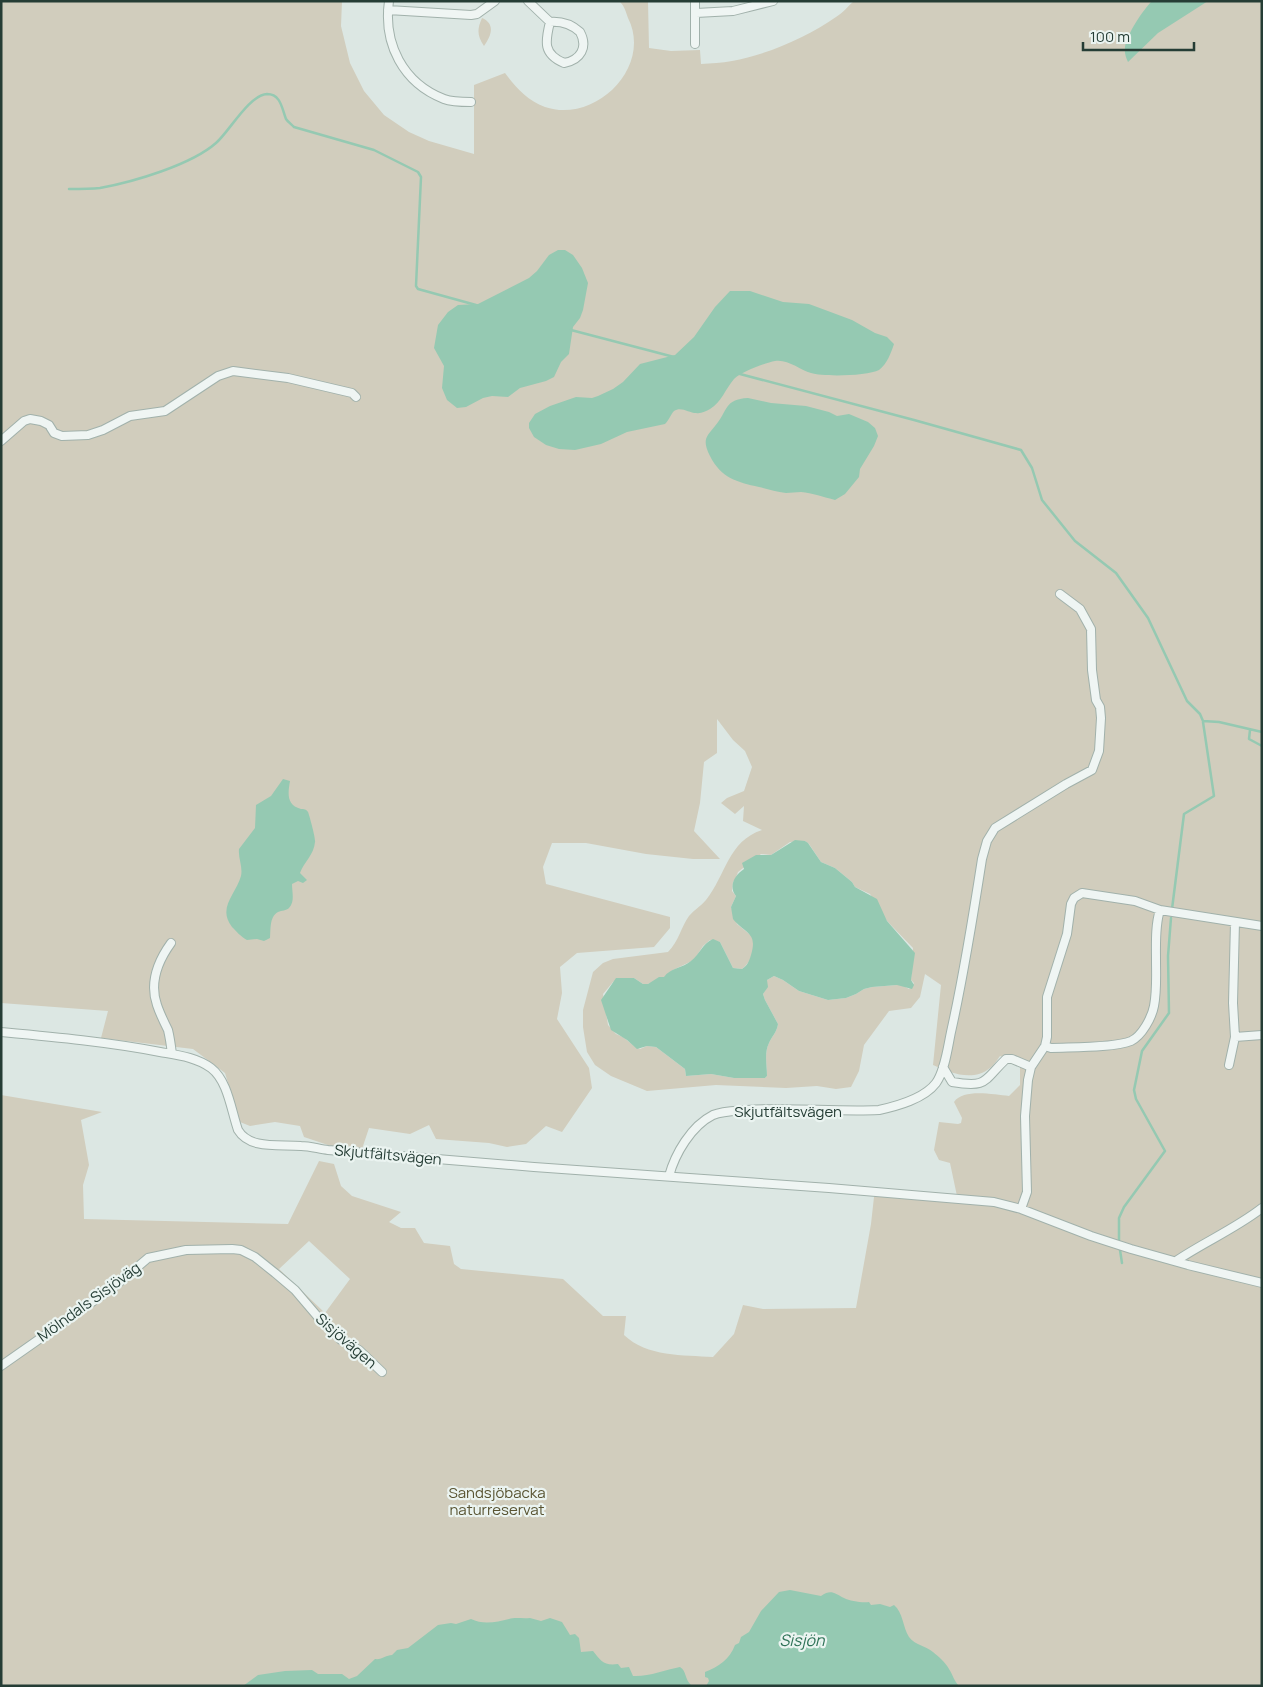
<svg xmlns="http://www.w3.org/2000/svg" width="1263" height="1687" font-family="Manrope,sans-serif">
  <rect width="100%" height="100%" fill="#dce7e3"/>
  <path fill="#d1cdbd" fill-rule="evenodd" d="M1 1H342L341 26 350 63 364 91 384 115 409 132 429 141 474 154V85L505 73C516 88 527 100 545 107 595 124 653 67 628 18 626 12 624 5 619 1H648L649 48 671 51 700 50 701 64C711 63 722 63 732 61 766 55 808 37 836 17 843 13 848 6 854 1H1262V1686H1V1095L102 1112 81 1120 89 1165 83 1185 84 1219 288 1224 319 1161 334 1164 341 1186 352 1196 401 1212 389 1222 401 1228H415L424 1243 450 1246 454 1264 461 1269 563 1279 603 1316H626L624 1335C647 1357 683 1355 713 1357L734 1334 743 1305 763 1309 856 1308 871 1224 875 1188 957 1196 950 1163 939 1160 934 1150 939 1122 958 1124 961 1123 962 1118 954 1102C964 1088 994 1095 1009 1096L1020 1085V1064L1000 1056C997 1060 994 1065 990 1068 973 1082 950 1073 933 1065L941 985 925 974 920 997 911 1008 889 1011 864 1045 859 1071 851 1087 836 1089 817 1086 786 1088 716 1085 647 1091 611 1076 595 1065 587 1052 583 1027V1010L593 972 603 963 613 959 668 952C679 941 681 927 689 916 694 910 701 906 706 900 726 875 728 841 762 830L743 821 744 806 735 814 721 803 727 798 744 791 752 767 745 751 733 740 717 719V753L704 762 700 803 694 831 720 859H693L646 854 586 843H552L543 867 546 884 670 917V928L654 947 577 953 560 967 562 993 557 1019 589 1068 592 1088 562 1132 546 1126 526 1144 507 1147 489 1143 436 1139 429 1125 410 1134 369 1128 361 1152 331 1146 304 1137 300 1126 275 1122 250 1126 240 1122 225 1073 193 1049 101 1038 108 1011 1 1003ZM805 841 809 844 821 862 835 868 852 882 855 887 870 894 887 921 913 948 911 980 914 983 909 989 902 985H897L872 987 864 989 856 994 846 998 828 1000 799 991 783 980 774 976 767 980 766 989 763 994 765 1000 778 1024C777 1032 772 1036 769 1043 764 1053 767 1065 767 1076L765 1078H734L711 1074 686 1076 685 1069 656 1047 647 1046 640 1049 634 1046 623 1037 616 1034 608 1025 603 994 613 982 620 978H634L643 984H648L664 978 673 970 694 960 703 946 710 940 720 942 733 968 742 969C752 962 755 948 753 937L737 924 731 907 736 896 732 891 733 882 735 880 738 872 761 854 771 855 790 842ZM309 1241 350 1279 325 1313 279 1269Z
    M482 18C496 24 491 36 484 46 477 36 477 29 482 18Z"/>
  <path fill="#95c9b2" d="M1152 1H1208L1158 33 1128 62C1126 58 1124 52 1125 47 1127 34 1143 10 1152 1Z
    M558 250H565L573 255 582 268 588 283 583 310 580 318 573 327 569 354 561 362 554 377 546 381 520 388 508 397 492 396 483 398 466 407 457 408 447 400 442 388 444 366 434 348 438 325 448 312 458 305 478 304 529 278 537 271 549 255Z
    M730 291H750L783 302 809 304 852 320 875 333 887 337 894 344C891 353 887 364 879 370 868 376 823 377 811 373 800 370 788 359 775 361 765 363 741 372 734 379 726 388 721 403 710 409 706 411 701 414 696 413 689 413 681 406 674 411 671 414 669 420 665 424L627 432 601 444 575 450 559 449 546 445 534 437 529 428V423L535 414 550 406 576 397 592 398 598 396 613 389 623 382 640 364 675 355 694 337 715 307Z
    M748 398 771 403 806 406 829 412 837 416 849 414 868 422 875 428 878 436 874 446 860 469 859 477 845 494 835 500C824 497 812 493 801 492 796 492 791 493 786 493 776 492 768 489 759 487 737 482 721 478 710 456 702 440 706 437 715 426 728 411 724 399 748 398Z
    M283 779 290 781C288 793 286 805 301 809 304 809 306 809 308 812 309 814 316 839 315 842 314 855 304 862 300 873L307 880 303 883 298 881 292 884C292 892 295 902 289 908 286 911 282 910 278 912 269 917 271 930 270 938L264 941 257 939 247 940C241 937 236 931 232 927 217 908 236 894 241 876 243 867 238 858 239 849L255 828 256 805 271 796Z
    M795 840 805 841 808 843 821 862 835 868 852 882 855 887 877 899 887 921 915 953 911 980 914 985 912 989 897 985 872 987 864 989 856 994 846 998 828 1000 799 991 783 980 774 976 767 980 768 987 763 994 765 1000 778 1024C777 1032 772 1036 769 1043 764 1053 767 1065 767 1076L765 1078H734L711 1074 686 1076 685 1069 656 1047 647 1046 637 1049 627 1040 611 1030 601 1000 616 978H634L643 984H648L659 977H664C670 968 683 968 691 961 700 954 702 944 713 939L720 942 733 968 742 969C748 965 749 961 751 955 758 932 745 934 733 919L731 907 736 896C728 886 735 875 744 869L742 863 756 855H771Z
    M790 1590 821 1596C831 1589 834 1593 844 1598 850 1601 862 1603 869 1602L871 1605 880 1604 890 1607 894 1605C903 1612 903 1628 909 1637 915 1645 926 1646 933 1652 938 1656 946 1663 949 1669 953 1675 954 1681 959 1686H706L709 1681 708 1678 705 1677V1672C718 1667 730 1659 735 1645L739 1643 741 1637 749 1632 761 1611 779 1592Z
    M530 1618 541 1621 550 1618 562 1622 570 1635 575 1634 579 1638 581 1652 593 1651C601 1661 604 1666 618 1664L621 1668 629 1667 633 1676C648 1677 665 1670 680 1667 687 1671 684 1679 692 1686H243L258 1675 285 1671 312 1670 318 1674H342L349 1679 357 1676 375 1659C382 1660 386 1655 392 1655L397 1650 408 1648 438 1625 451 1623 456 1624 471 1619C483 1625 497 1622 509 1619 515 1617 523 1619 530 1618Z"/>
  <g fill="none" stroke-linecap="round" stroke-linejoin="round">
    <path stroke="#95c9b2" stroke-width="2.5" d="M69 189C79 189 90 189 100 188 133 182 191 165 216 143 229 132 249 95 267 94 281 94 282 109 286 119 288 122 291 124 294 127L374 150 418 172 421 177 416 286 418 289 476 305
      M571 330 674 357
      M740 374 914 420 1021 450 1032 468 1042 500 1075 541 1116 573 1148 618 1187 701 1200 714 1203 721 1219 722 1262 732
      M1250 730 1249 739 1262 746
      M1172 909 1184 814 1214 796 1203 722
      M1119 1241V1218L1124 1207 1165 1151 1136 1099 1134 1090 1142 1051 1169 1013 1168 956 1171 918
      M1120 1250 1122 1263"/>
    <g stroke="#a1b1ab" stroke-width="10">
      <path id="street" d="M389 1C383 44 403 83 444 99 452 102 462 102 471 102
        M528 1 550 22C562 21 571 24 580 32 588 47 581 60 564 63 543 54 545 42 550 22
        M388 10 471 15 477 14 495 1
        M696 13 733 11 773 1
        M695 44V1
        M1 441 24 421 30 419 41 421 49 425 54 433 62 436 88 435 103 430 130 416 165 411 218 376 233 371 288 378 352 393 356 397
        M1160 910 1262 926
        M171 943C158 961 149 982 157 1005 160 1014 164 1022 168 1030 170 1038 171 1046 172 1054
        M1 1032C54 1037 108 1042 160 1052 177 1055 196 1057 211 1068 228 1081 231 1110 238 1130 250 1150 280 1144 301 1146 310 1146 319 1149 328 1150L534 1167 829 1188 994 1202 1021 1209 1091 1236 1131 1249 1188 1265 1262 1283
        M1235 1037 1262 1035
        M1229 1065 1235 1037 1233 1003 1235 922
        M943 1067 952 1082C988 1088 983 1081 1006 1059H1012L1031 1067
        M669 1176C675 1154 691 1126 713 1115 723 1111 736 1111 747 1110 791 1107 835 1112 879 1110 897 1106 924 1099 936 1083 945 1071 948 1046 951 1032 964 974 973 917 982 859L987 841 995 828 1066 784 1092 770 1099 751 1101 718 1100 707 1096 700 1092 670 1091 629 1080 609 1060 594
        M1021 1209 1027 1192 1025 1116 1028 1080 1031 1067 1045 1046 1047 1037V997L1067 934 1071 904 1074 898 1082 893 1135 901 1160 910C1155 925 1156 944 1156 960 1156 976 1157 991 1154 1006 1152 1017 1142 1036 1131 1041 1114 1048 1072 1047 1051 1048L1045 1046
        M1176 1261C1204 1242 1235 1229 1262 1208
        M1 1366 115 1286 148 1258 186 1250 232 1249 241 1250 255 1257 275 1273 295 1290 318 1317 341 1340 359 1350 382 1372"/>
    </g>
    <use href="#street" stroke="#eff5f3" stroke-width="8"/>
  </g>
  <g text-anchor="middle" stroke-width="4.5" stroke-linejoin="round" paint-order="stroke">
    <g font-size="15" fill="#253d35" stroke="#ebf4f1">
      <text x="788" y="1117">Skjutfältsvägen</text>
      <text transform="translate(388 1155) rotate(5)" y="5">Skjutfältsvägen</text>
      <text transform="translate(89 1302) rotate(-36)" y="5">Mölndals Sisjöväg</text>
      <text transform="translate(346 1341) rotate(41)" y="5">Sisjövägen</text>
    </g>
    <g font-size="15" fill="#595432" stroke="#ebf4f1">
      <text x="497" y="1498">Sandsjöbacka<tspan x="497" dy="17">naturreservat</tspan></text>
    </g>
    <g font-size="16" font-style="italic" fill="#2e7257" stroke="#ebf4f1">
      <text x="802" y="1646">Sisjön</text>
    </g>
  </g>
  <rect width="1263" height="1687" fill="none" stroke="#253d35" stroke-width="5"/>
  <path d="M1083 42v8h111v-8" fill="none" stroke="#253d35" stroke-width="2.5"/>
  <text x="1090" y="42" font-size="15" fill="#253d35" stroke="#ebf4f1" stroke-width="4" paint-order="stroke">100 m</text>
</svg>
